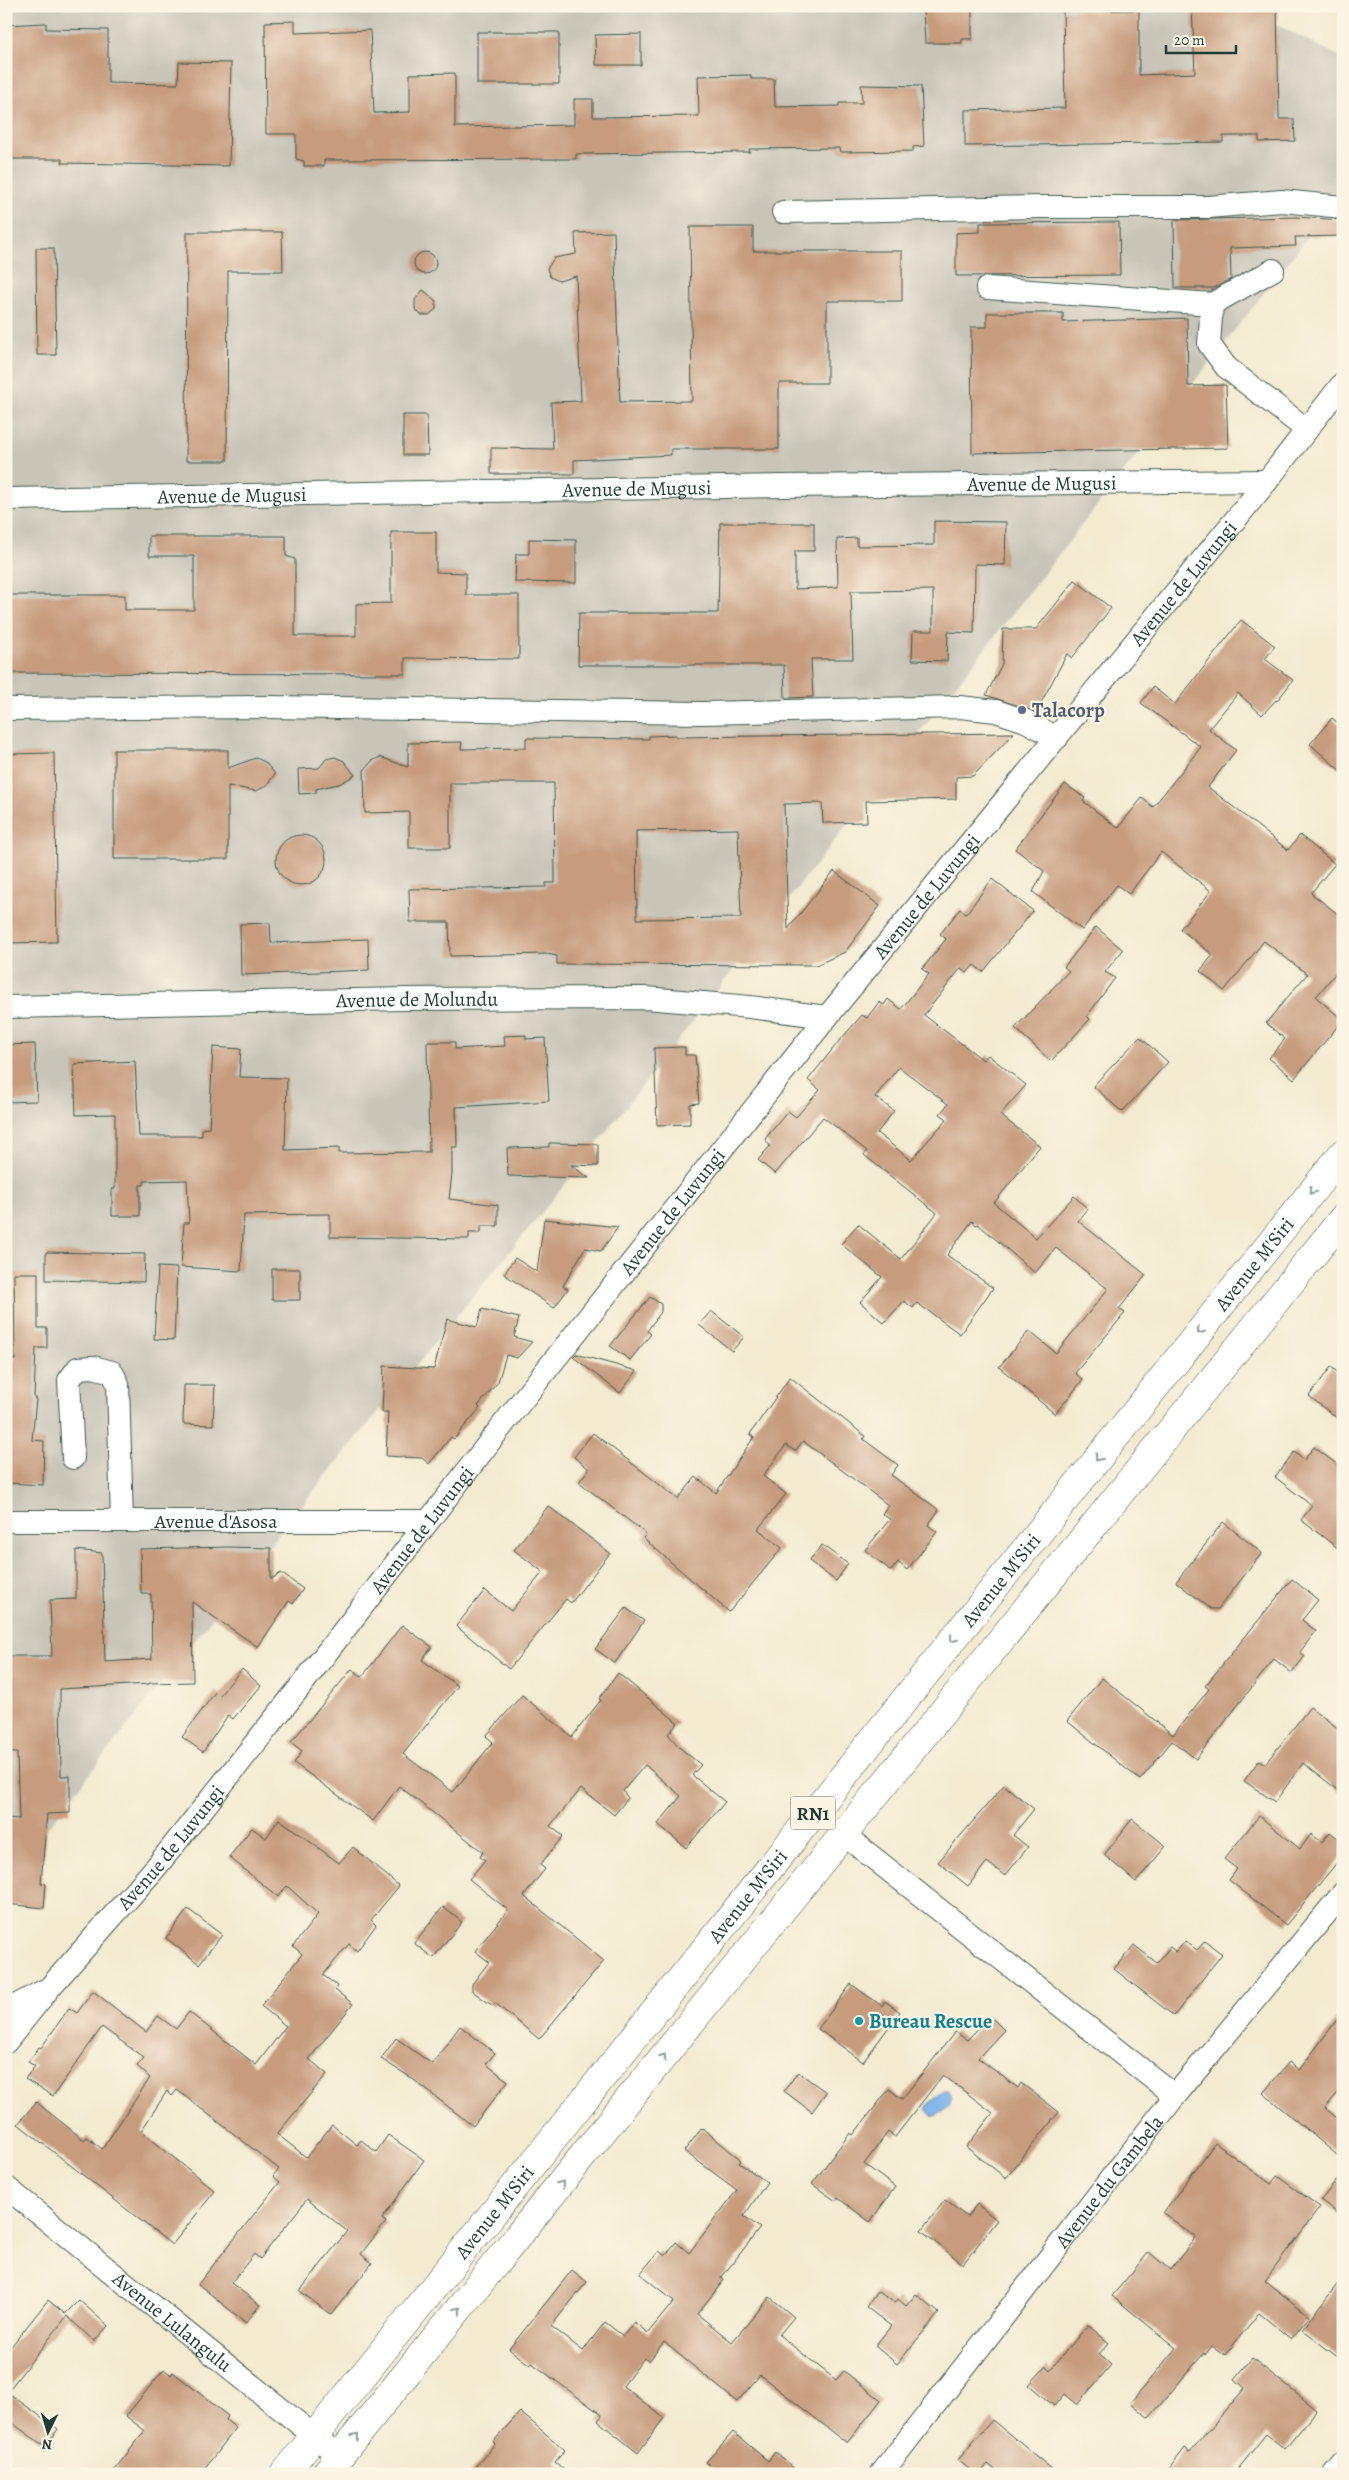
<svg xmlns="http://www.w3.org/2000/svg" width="1349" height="2480" font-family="Alegreya,serif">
  <rect width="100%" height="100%" fill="#fcf5e5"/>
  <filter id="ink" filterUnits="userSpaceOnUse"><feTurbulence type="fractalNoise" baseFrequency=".02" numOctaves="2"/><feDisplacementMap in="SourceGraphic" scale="10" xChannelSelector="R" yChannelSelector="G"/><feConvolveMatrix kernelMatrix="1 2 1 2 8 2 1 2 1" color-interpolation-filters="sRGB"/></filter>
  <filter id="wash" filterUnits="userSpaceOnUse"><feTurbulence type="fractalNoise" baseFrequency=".0096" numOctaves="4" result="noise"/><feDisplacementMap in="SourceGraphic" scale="20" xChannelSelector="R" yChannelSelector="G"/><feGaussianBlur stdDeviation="1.12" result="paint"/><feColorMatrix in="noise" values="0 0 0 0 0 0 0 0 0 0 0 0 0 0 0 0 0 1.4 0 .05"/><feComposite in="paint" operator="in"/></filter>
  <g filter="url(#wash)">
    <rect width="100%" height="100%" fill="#f3ead0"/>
    <path fill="#c8c4b8" d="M6 6H1278L1277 25 1343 58V192L566 1183 275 1538 6 1881Z"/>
    <path fill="#7db2eb" stroke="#4e7890" d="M943 2091H948L952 2096 949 2105 936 2117 932 2116 926 2109 931 2101Z"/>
    <g id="blocks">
      <path fill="#c69b7e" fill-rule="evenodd" d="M1192 7H1277L1279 119H1294L1295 141 1259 142V136H1223V142L965 146V110L1065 108 1063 11 1139 10V75L1195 73Z
        M923 9H972V39H962V43H925Z
        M295 21V33L370 30 374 113 410 112V74L455 73V127L574 125V99H593V117L699 116 698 76 751 75V79H774L775 107 839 106V103H862L861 85 921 86 924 146 913 147V151L840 152 839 148 749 149 750 152 576 154V159L324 160V166H304V161L296 159V134H266L265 22Z
        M46 23V29L108 30V83L178 84 179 62 231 63 229 166 62 163V159H6V25Z
        M477 32H559V84H477Z
        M641 34V65H596L595 35Z
        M1295 217 1343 220V236L1295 237 1296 246 1230 248 1231 279 1214 288H1175L1174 220Z
        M1119 222 1120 275 956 276V233L980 232V223Z
        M690 227H753V251H902V301H827V383H779V449H671V455L574 460V474H491V448L553 449 551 402 581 401 576 276 559 281 550 277 547 269 554 258 576 254 575 233 614 232 620 402 692 401Z
        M187 232H282L283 271H228L227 461H186Z
        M36 248H54L56 355H37Z
        M414 263a11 11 0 1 1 22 0a11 11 0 1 1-22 0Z
        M423 290 436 301V309L429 315H421L415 309V300Z
        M987 313H1063V322L1187 318 1188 386 1226 385 1228 448 972 453 971 327H987Z
        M403 415H427L428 455H403Z
        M934 521 1006 522 1005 565 975 564 974 633 948 632 947 661 912 660 913 631H933V590L851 591 853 659H811L813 697 785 698 784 665H578L579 613H718L720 523H814V551H795V589L838 587 837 539 857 538V546L934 545Z
        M391 532H436V572L466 573V595H519V659L405 658V674L6 673V595H125V610H194V556H149V536H286V556L295 559V636H356V604L391 603Z
        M529 539 576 540V583L515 582 516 554H529Z
        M1075 580 1111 608 1072 658 1067 654 1036 712 986 695 1002 664 1003 629H1036Z
        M1241 620 1275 646 1265 659 1293 680 1277 701 1276 700 1262 715 1238 693 1209 729 1236 750 1208 787 1288 850 1300 835 1335 864 1311 893 1343 918V964L1316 997 1343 1020 1294 1079 1269 1058 1285 1039 1266 1023 1307 974 1264 941 1224 991 1200 971 1213 955 1180 929 1211 891 1161 852 1129 894 1117 885 1082 930 1033 892 1044 871 1015 849 1065 784 1085 798 1083 801 1118 828 1142 798 1153 807 1201 747 1141 703 1153 687 1175 704Z
        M1332 718 1343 727V773L1310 744Z
        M1014 733 973 776 956 777V799L866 801 867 822 823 823 822 803 784 804 788 929 834 871 880 906 845 952 816 965 557 964V956L547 954 450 956 449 922H410L409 889 546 887V883H555L554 783H450V848H409V812L365 813 364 770 372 761 380 757 408 767V743L462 742 461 749 526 748V738L649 739V736L676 735V737ZM738 829 741 918 637 919 636 831Z
        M114 750H228V768L256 758 265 762 275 774 266 786 256 791 228 786V859H114Z
        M54 753 57 942 6 943V754Z
        M335 757 344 761 355 775 339 784 316 789V793L299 794 298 769 319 768 326 759Z
        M276 860a25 25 0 1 1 50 0a25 25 0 1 1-50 0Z
        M992 879 1033 911 983 972 974 965 967 973 961 968 924 1015 983 1060 988 1055 1026 1085 1000 1115 1040 1146 994 1203 1036 1238 1074 1196 1088 1209 1078 1221 1146 1275 1119 1309 1125 1313 1075 1373 1083 1380 1055 1414 999 1367 1029 1331 1056 1353 1108 1289 1056 1248 1035 1273 978 1224 976 1225 972 1221 947 1255 993 1288 960 1334 917 1303 913 1308 904 1301 884 1323 860 1302 882 1277 841 1244 858 1224 901 1259 937 1213 864 1155 867 1151 823 1117 775 1174 758 1160 770 1146 765 1139 788 1111 796 1117 820 1090 808 1080 836 1045 862 1015 867 1018 879 1002 884 1005 888 999 901 1009 929 974 922 969 946 939 940 934 960 909 966 914ZM899 1067 948 1104 940 1114 947 1119 911 1160 877 1133 894 1111 875 1097Z
        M270 923 271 943 368 939 369 970 241 975 240 924Z
        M1096 927 1123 950 1105 972 1115 978 1087 1016 1090 1019 1051 1061 1015 1028 1069 971 1064 967Z
        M526 1035V1039L545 1038 549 1101 456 1107 457 1147H452V1174L449 1199 498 1205V1226H481V1233H469V1239L330 1237V1214L244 1215 241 1271 181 1267 184 1223H189L187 1180 144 1181V1185H140V1216H112V1189H115V1114L76 1115 74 1064 135 1061 139 1136H202V1129L209 1128 213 1047 241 1049 239 1077 287 1078 285 1150 339 1148V1153L429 1152 427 1042H455V1049L505 1046 504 1036Z
        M1140 1037 1168 1062 1122 1112 1093 1086Z
        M35 1044 37 1101 6 1102V1045Z
        M685 1047V1055H695L699 1103 690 1104V1124L657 1125 654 1048Z
        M549 1143 598 1144V1166L571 1165 589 1178 508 1176 507 1148 549 1147Z
        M544 1219 618 1227 601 1251 585 1248 563 1286 568 1289 554 1308 504 1274 515 1258 537 1272Z
        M46 1252 145 1254 144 1282 46 1280Z
        M158 1267 177 1268 174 1340 154 1339Z
        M272 1269H300V1300H272Z
        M14 1273H38V1328H47V1348H36L34 1398 36 1399 32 1440 44 1441 43 1485 6 1483V1441L11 1392H6V1360H15Z
        M650 1297 661 1304V1312L647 1331 651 1334 630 1360 610 1346Z
        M482 1309 519 1318 514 1337 532 1342 517 1358 506 1355 498 1382 478 1406 480 1408 454 1439 451 1437 429 1464 422 1458 386 1456 388 1412H382L384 1366 434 1369 447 1319 477 1327Z
        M711 1311 744 1337 732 1351 699 1325Z
        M576 1354 637 1371 620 1393 573 1357Z
        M1331 1367 1343 1376V1423L1309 1396Z
        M790 1377 865 1436 863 1439 898 1465 891 1475 939 1510 928 1525 937 1532 907 1570 898 1562 891 1571 865 1550 890 1519 882 1514 888 1505 803 1441 795 1451 786 1445 763 1476 786 1494 758 1529 782 1548 729 1612 643 1538 646 1534 579 1482 589 1469 574 1457 593 1433 678 1499 696 1477 716 1493 754 1437 750 1434Z
        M184 1385H215L213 1425 183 1424Z
        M1314 1447 1343 1469V1552L1301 1520 1312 1506 1275 1477 1294 1452 1304 1460Z
        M548 1506 610 1553 571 1603 566 1599 509 1669 456 1626 485 1590 511 1611 543 1572 514 1550Z
        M1223 1522 1262 1553 1218 1609H1211L1176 1582Z
        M822 1545 848 1564 836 1581 809 1561Z
        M227 1547 271 1548V1579L281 1573 303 1589 293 1604 289 1601 258 1647 192 1602 193 1682 149 1683V1684L60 1689 61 1776H70V1813L47 1814 41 1883 46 1884 44 1908 6 1904V1818L19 1819 17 1753 6 1752V1656H52L50 1600 76 1599V1550L102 1553 105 1662 152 1659 151 1594H141L140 1549Z
        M1292 1579 1318 1600 1302 1620 1316 1631 1300 1652 1305 1656 1292 1673 1274 1659 1196 1759 1172 1741 1140 1780 1067 1721 1102 1678 1173 1735 1209 1689 1205 1686Z
        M626 1608 644 1621 615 1663 595 1649Z
        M402 1625 432 1647 422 1660 458 1686 403 1754 453 1792 493 1742 486 1736 522 1695 572 1737 601 1700 599 1699 618 1673 678 1723 668 1734 680 1748 701 1765 692 1775 725 1802 686 1848 658 1824 681 1796 645 1765 623 1791 628 1798 614 1815 581 1789 550 1826 563 1836 540 1865 545 1869 524 1896 604 1961 539 2039 495 2003 493 2006 472 1991V1984L489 1962 475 1951 508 1910 469 1879 485 1860 480 1857 483 1852 399 1786 373 1821 294 1763 302 1751 291 1742 352 1669 362 1677Z
        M242 1669 261 1686 233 1719 228 1715 203 1752 182 1737 216 1691 220 1695Z
        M1310 1707 1343 1732V1794L1303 1763 1275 1802 1244 1781 1259 1760 1265 1764Z
        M1004 1785 1034 1809 1013 1835 1028 1847 1005 1876 987 1862 968 1886 938 1862Z
        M1259 1816 1300 1849 1311 1834 1322 1842 1330 1832 1343 1842V1855L1286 1925 1229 1880 1237 1869 1224 1859Z
        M279 1819 339 1863 353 1847 399 1886 371 1920 376 1925 357 1951 349 1944 323 1975 337 1986 335 1990 353 2004 309 2059 327 2074 277 2134 306 2157 332 2125 357 2145 361 2140 376 2152 388 2135 424 2160 382 2219 386 2222 361 2254 372 2263 331 2315 300 2291 347 2231 307 2199 260 2259 254 2254 231 2283 260 2305 246 2323 198 2284 280 2182 273 2176 279 2169 177 2090 172 2096 167 2091 141 2131 215 2191 172 2245 18 2124 36 2102 84 2140 87 2137 102 2149 150 2078 137 2066 144 2058 102 2027 53 2096 25 2079 35 2066 28 2062 39 2047 41 2048 69 2008 77 2013 93 1991 146 2032 158 2016 176 2029 189 2012 256 2065 286 2026 261 2006 302 1954 293 1946 318 1914 287 1886 278 1897 229 1857 252 1828 266 1838Z
        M1132 1819 1166 1846 1136 1882 1104 1855Z
        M443 1907 462 1922 433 1958 414 1943Z
        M188 1909 222 1935 199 1964 166 1938Z
        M1185 1941 1197 1950 1205 1941 1222 1954 1174 2016 1114 1969 1134 1945 1157 1963 1170 1947 1176 1952Z
        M851 1984 882 2006 885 2001 900 2012 863 2062 818 2029Z
        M1343 2012V2087L1325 2108 1343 2123V2160L1263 2093 1289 2062 1299 2070Z
        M990 2016 1004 2030 978 2058 1018 2088 1021 2083 1059 2112 1006 2178 966 2147 993 2113 943 2075 895 2137 888 2132 864 2164 895 2187 870 2222 838 2198 836 2201 812 2184 850 2133 853 2135 889 2089 902 2099 955 2032 967 2040Z
        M460 2026 495 2053 486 2064 508 2081 473 2126 410 2077 381 2059 396 2038 432 2064Z
        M798 2072 826 2092 812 2112 784 2091Z
        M702 2128 741 2160 739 2163 767 2182 744 2216 760 2228 721 2278 724 2280 697 2314 732 2342 770 2297 794 2317 779 2335 836 2380 844 2371 881 2400 847 2443 760 2375 737 2402 664 2342 649 2361 644 2358 623 2386 664 2418 638 2453 598 2421 602 2415 532 2363 530 2365 509 2349 572 2270 587 2282 551 2326 583 2351 605 2322 623 2336 634 2322 648 2333 674 2301 640 2274 659 2251 665 2256 676 2242 689 2253 737 2190 684 2151Z
        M1215 2143 1271 2184 1277 2176 1320 2207 1265 2281 1310 2316 1291 2339 1259 2313 1225 2355 1212 2346 1205 2355 1204 2353 1149 2418 1130 2403 1176 2348 1112 2296 1149 2252 1170 2270 1196 2237 1163 2213Z
        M1343 2173V2218L1321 2200Z
        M945 2200 967 2217 977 2204 997 2220 963 2264 921 2231Z
        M1343 2277V2361L1302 2330Z
        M877 2291 895 2303 898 2299 906 2306 916 2294 939 2313 897 2364 875 2346 891 2326 866 2307Z
        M48 2300 65 2314 79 2300 108 2326 94 2341 67 2316 7 2392 58 2429 46 2447 6 2419V2353Z
        M1088 2325 1109 2343 1099 2354 1111 2365 1077 2405 1064 2394 1054 2406 1029 2385 1046 2366 1050 2370Z
        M1252 2358 1317 2410 1285 2449 1266 2434 1234 2474H1165L1185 2448 1190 2452 1245 2388 1235 2379Z
        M164 2369 171 2375 173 2372 228 2416 226 2420 236 2428 200 2474H111L145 2431 126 2416Z
        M520 2412 565 2450 555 2462 569 2474H469L495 2444 493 2442Z
        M992 2420 1058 2474H1000L988 2464 980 2474H975L958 2460Z
        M733 2432 768 2461 775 2452 800 2474H719L706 2462Z"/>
    </g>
  </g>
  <g filter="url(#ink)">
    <use href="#blocks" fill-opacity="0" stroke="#3f574b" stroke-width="1"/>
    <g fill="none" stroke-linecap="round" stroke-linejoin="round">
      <g stroke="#3f574b" stroke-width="24">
        <g id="minor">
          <path d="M783 212 1042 207H1208L1282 201 1343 207"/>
          <path d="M1273 270 1212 304 1209 344 1226 367 1307 430"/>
          <path d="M987 288 1212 304"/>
          <path id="s1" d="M6 499 784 486 1267 481"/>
          <path d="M6 709 268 707 703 713 960 707 996 711 1026 721 1057 738"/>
          <path id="s2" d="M6 1007 404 999 646 998 750 1007 827 1017"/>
          <path d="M73 1458 69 1380 78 1368 93 1367 112 1372 118 1384 122 1521"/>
          <path id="s3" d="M6 1521H427"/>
          <path d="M843 1834 1175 2096"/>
          <path d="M6 2011 43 1991"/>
          <path id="s4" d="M6 2042 51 1986 157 1866 300 1687 505 1422 827 1017 1267 481 1343 383"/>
          <path id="s5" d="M6 2187 339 2456"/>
          <path id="s6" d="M881 2474 1175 2096 1343 1893"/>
          <path d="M1334 2474 1343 2463"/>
        </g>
      </g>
      <g stroke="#3f574b" stroke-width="29">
        <g id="highway">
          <path id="s7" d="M284 2474 1343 1153"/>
          <path d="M325 2474 1343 1218"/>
        </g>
      </g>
      <use href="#minor" stroke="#fff" stroke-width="22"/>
      <use href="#highway" stroke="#fff" stroke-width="28"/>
    </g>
    <defs><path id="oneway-chevron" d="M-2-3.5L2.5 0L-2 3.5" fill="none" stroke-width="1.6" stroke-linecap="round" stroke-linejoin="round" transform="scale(1.25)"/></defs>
    <g stroke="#8f9e9a">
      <use href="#oneway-chevron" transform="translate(1312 1191) rotate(129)"/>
      <use href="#oneway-chevron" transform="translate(1200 1331) rotate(129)"/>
      <use href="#oneway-chevron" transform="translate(1098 1458) rotate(129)"/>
      <use href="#oneway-chevron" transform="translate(953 1639) rotate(129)"/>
      <use href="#oneway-chevron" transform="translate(663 2057) rotate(-51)"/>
      <use href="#oneway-chevron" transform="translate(561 2184) rotate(-51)"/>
      <use href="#oneway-chevron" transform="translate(458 2310) rotate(-51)"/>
      <use href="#oneway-chevron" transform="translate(356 2436) rotate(-50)"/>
    </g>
  </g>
  <circle fill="#5c6f8a" stroke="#fcf5e5" stroke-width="2" cx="1022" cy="710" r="5"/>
  <circle fill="#0f9aa8" stroke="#fcf5e5" stroke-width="2" cx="859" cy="2021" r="5"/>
  <g text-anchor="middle" stroke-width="4.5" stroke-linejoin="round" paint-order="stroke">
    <rect fill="#fcf5e5" stroke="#617469" stroke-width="1" x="790.5" y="1796.5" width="45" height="33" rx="4"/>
    <g font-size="19" font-weight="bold" fill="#1f3d34">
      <text x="813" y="1820">RN1</text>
    </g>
    <g font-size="20" fill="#1f3d34" stroke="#fcf5e5">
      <text dy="7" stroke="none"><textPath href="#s1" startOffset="1036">Avenue de Mugusi</textPath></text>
      <text dy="7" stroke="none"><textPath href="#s1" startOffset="631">Avenue de Mugusi</textPath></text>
      <text dy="7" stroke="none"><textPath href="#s1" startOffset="226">Avenue de Mugusi</textPath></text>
      <text dy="7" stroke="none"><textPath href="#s4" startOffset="1875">Avenue de Luvungi</textPath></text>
      <text dy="7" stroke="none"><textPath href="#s4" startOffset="1470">Avenue de Luvungi</textPath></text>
      <text dy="7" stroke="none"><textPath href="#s2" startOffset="411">Avenue de Molundu</textPath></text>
      <text dy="7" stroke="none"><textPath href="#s4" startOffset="1065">Avenue de Luvungi</textPath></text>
      <text dy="7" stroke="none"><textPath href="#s7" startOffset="1551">Avenue M'Siri</textPath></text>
      <text dy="7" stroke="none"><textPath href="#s3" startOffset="210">Avenue d'Asosa</textPath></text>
      <text dy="7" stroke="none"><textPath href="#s4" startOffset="660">Avenue de Luvungi</textPath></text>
      <text dy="7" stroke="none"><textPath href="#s7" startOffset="1146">Avenue M'Siri</textPath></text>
      <text dy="7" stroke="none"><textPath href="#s4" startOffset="255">Avenue de Luvungi</textPath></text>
      <text dy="7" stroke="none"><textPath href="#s7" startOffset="741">Avenue M'Siri</textPath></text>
      <text dy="7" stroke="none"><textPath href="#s6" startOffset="371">Avenue du Gambela</textPath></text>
      <text dy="7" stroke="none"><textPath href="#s7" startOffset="336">Avenue M'Siri</textPath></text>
      <text dy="7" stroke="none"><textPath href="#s5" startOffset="214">Avenue Lulangulu</textPath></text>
    </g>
    <g font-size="20" font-weight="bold" fill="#4e5e75" stroke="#fcf5e5" text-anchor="start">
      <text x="1032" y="717">Talacorp</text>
    </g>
    <g font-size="20" font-weight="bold" fill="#0d838f" stroke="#fcf5e5" text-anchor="start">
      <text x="869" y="2028">Bureau Rescue</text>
    </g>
  </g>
  <rect width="1349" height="2480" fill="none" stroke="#fcf5e5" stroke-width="25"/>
  <g transform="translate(48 2432) rotate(185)" stroke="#fcf5e5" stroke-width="4" paint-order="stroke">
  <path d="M0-4L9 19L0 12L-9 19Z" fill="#1f3d34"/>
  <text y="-8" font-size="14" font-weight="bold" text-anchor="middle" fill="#1f3d34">N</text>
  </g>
  <path d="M1166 45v8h70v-8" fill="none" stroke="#1f3d34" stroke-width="2.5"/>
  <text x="1174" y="45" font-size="15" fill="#1f3d34" stroke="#fcf5e5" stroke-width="4" paint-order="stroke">20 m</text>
</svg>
